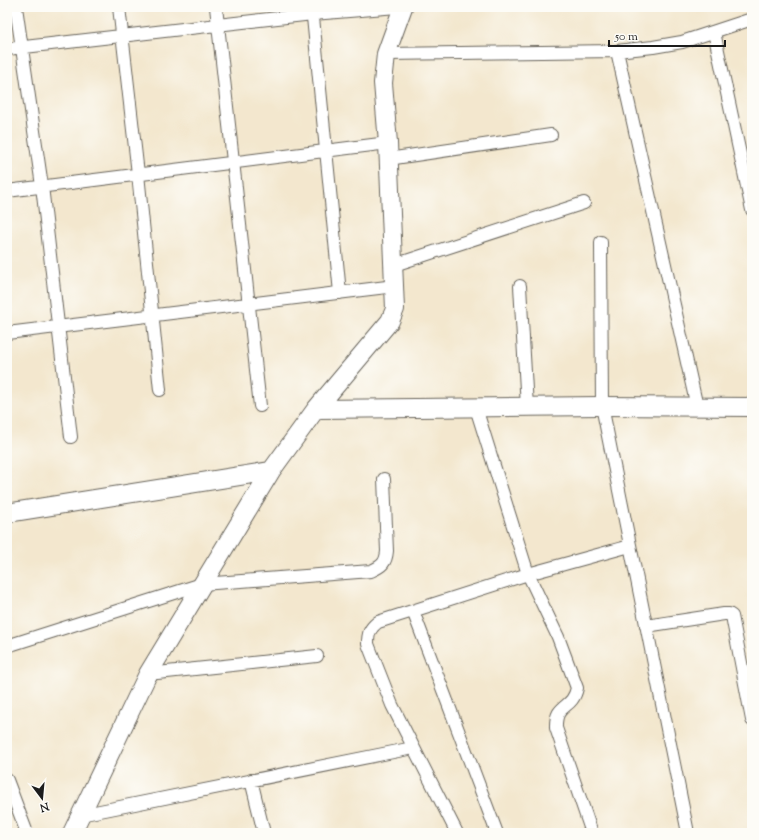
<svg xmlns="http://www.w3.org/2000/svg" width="759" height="840" font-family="'Sorts Mill Goudy',serif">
  <rect width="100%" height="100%" fill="#fdfcf7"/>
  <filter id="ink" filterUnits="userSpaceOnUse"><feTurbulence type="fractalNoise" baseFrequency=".025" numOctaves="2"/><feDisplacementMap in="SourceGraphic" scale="8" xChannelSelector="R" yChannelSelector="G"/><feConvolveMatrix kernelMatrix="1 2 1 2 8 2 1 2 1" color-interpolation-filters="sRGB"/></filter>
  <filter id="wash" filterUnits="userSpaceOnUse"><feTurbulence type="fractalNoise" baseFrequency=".012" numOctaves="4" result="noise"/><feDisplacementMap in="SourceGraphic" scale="16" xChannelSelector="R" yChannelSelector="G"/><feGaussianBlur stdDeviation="0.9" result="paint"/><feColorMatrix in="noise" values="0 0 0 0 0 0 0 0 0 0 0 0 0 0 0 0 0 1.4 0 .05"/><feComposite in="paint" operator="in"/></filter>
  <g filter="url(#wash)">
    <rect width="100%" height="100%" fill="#f3e7ce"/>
  </g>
  <g filter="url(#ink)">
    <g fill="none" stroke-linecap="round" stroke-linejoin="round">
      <g stroke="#67635a" stroke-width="14">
        <path id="street" d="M16 7 42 186 71 437
          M119 7 138 174 160 390
          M216 7 260 406
          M312 7 340 293
          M714 32 752 210
          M7 49 313 14 397 7
          M617 51 697 407
          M386 54 617 51 653 47 682 42 752 19
          M388 159 551 135
          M7 191 388 143
          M601 242 602 406 688 833
          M394 265 584 203
          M520 286 527 407
          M7 333 395 286
          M476 408 528 574 558 637 577 688C572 711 555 702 556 728L592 833
          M413 611 497 833
          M646 626 724 614H729L732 616 752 720
          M7 646 202 584 371 571C382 566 386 563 387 551L384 479
          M148 674 317 656
          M7 780 27 833
          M251 780 264 833
          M80 815 413 748
          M457 833 392 705 368 644C368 634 369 629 378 622L528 574 630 546"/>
      </g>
      <g stroke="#67635a" stroke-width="20">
        <path id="secondary" d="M316 409 602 406 752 407
          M7 513 271 471
          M72 833 148 674 271 471 316 409 390 321 395 309 388 143 383 83 386 54 403 7"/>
      </g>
      <use href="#street" stroke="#fff" stroke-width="12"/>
      <use href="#secondary" stroke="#fff" stroke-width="18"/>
    </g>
  </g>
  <rect width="759" height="840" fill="none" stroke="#fdfcf7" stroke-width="24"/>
  <g transform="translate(42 798) rotate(164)" stroke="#fdfcf7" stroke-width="3" paint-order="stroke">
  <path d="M0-3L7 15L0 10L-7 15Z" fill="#1c1c1c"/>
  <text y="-6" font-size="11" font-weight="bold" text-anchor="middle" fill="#1c1c1c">N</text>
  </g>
  <path d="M609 40v6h116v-6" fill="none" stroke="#1c1c1c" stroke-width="2"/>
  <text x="615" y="40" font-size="12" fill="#1c1c1c" stroke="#fdfcf7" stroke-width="3" paint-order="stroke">50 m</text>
</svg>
